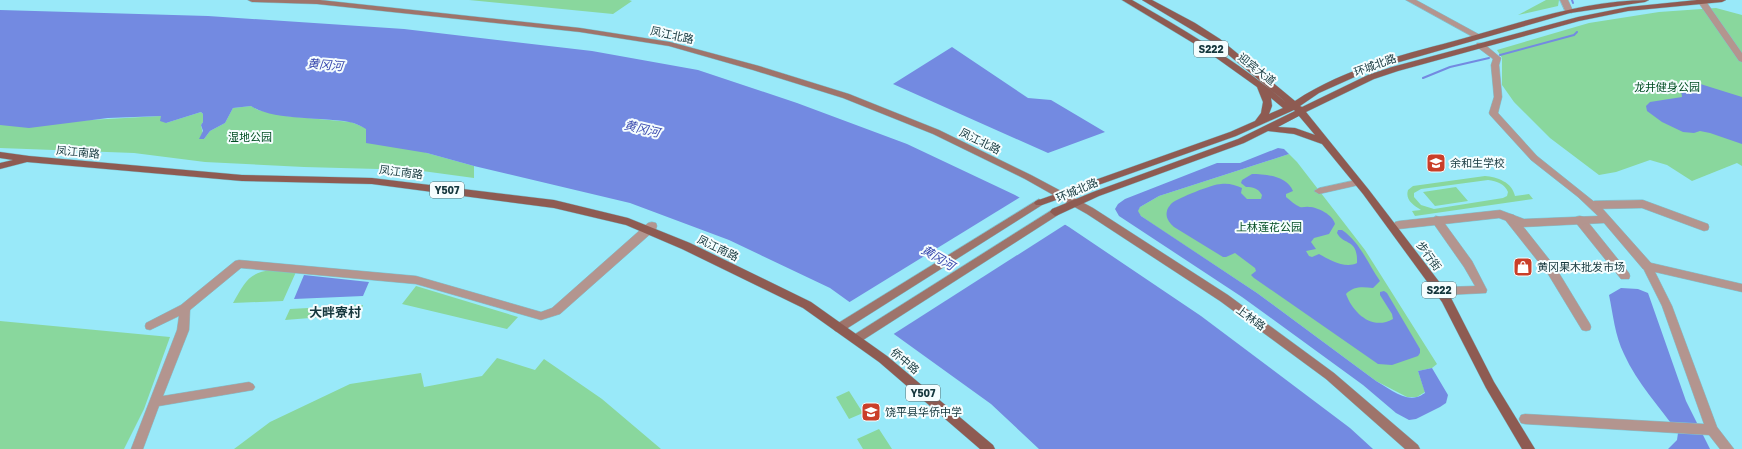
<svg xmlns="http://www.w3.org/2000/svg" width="1742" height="449" font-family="'Golos Text','Noto Sans SC',sans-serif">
  <rect width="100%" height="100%" fill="#99e9f9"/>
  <path fill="#89d79d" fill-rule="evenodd" d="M469 0H629L632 1 613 14Z
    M1546 0H1559L1558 6 1518 15Z
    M1716 8 1742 15V166L1737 163 1692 181 1667 165 1650 160 1616 172 1599 175 1550 138 1514 102 1502 85V58L1497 50 1589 23 1659 12Z
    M251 106 258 110 286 116 351 122 427 153 474 166V178L415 170 304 167 205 162 134 153 0 148V125L161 116 166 123 201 112 203 114V122L201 125 204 139 210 131 225 123 233 108Z
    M1289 154 1297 162 1365 250 1437 364 1432 368 1418 371 1425 392 1417 397H1407L1376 381 1257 293 1157 227 1141 216 1137 211 1140 207 1159 196Z
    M1485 176C1497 177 1512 182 1515 196L1529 194 1533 199 1415 216 1412 211 1421 210C1413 205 1405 200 1408 190L1413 186ZM1488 180C1497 181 1505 184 1508 192L1507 196 1503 198 1434 209 1421 205 1414 197V193L1421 189Z
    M1456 187 1468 201 1435 206 1423 192Z
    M272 270 296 272 283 301 233 303C244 284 248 272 272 270Z
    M416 286 518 317 507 329 402 304Z
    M363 305 360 314 285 320 290 309Z
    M0 321 170 337 144 409 124 449H0Z
    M497 358 535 370 544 359 602 399 661 449H234L270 422 350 384 421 373 424 387 482 376Z
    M849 391 863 413 849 419 836 397Z
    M879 429 892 449H863L857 439Z"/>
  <path fill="#738ae1" d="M0 10 208 16 404 29 592 51 698 70 797 103 907 144 1015 195 1069 227 1201 316 1350 428 1373 449H1039L991 404 830 288 729 240 630 203 474 166 427 153 366 143V129C361 126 355 123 349 122 323 117 273 121 251 106L233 108 225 123 210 131 204 139H199L203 131 201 125 203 122V114L201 112 166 123 160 121 161 116 108 118 29 128 0 125Z
    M952 47 1028 98 1051 100 1105 132 1048 153 893 84Z
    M1694 82 1742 97V144L1710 133 1700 131 1694 133 1683 132 1662 122 1647 111 1646 106 1650 102 1682 97 1681 90 1683 85Z
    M1278 148 1284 149 1289 154 1159 196 1140 207 1138 211 1141 216 1257 293 1376 381C1387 387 1403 401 1417 397 1419 397 1423 394 1425 393L1418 371 1432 368 1448 395 1446 403 1440 407 1416 419 1409 420 1396 413 1363 385 1242 297 1119 216 1115 209 1118 204 1125 199 1217 163H1240Z
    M1252 174C1265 174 1287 176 1293 191L1286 194V197C1290 200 1295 205 1300 207 1303 208 1306 206 1309 207 1318 207 1333 215 1335 224L1329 234 1314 238 1311 242 1316 249 1306 251 1309 256 1312 257 1319 254C1330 260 1345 269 1357 263 1358 238 1344 246 1337 233L1338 230H1342C1360 242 1368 264 1380 281L1373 288C1362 287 1354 286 1346 294 1353 313 1372 331 1393 319L1392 314 1380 295V292L1384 291 1387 293 1420 349V353L1418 356 1392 365 1378 364 1254 278 1251 275 1256 271 1255 268 1235 253 1226 257H1223L1174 227C1170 223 1165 218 1167 211 1167 209 1170 205 1172 203 1178 198 1213 184 1221 184 1229 183 1235 185 1242 188L1241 193 1247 199H1261L1262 195C1258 188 1253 187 1246 187L1241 183 1242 180Z
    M304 275 369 282 363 296 294 299Z
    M1621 288 1638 289 1648 293 1686 401 1710 449H1668L1677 440 1678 433C1660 407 1637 383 1624 354 1615 336 1613 314 1609 295Z"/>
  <path fill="#99e9f9" d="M1022 196 1066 224 892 335 848 303Z"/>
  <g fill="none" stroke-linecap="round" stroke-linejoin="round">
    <path stroke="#738ae1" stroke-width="2" d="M1572 0 1573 3
      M1500 55 1574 35 1577 32
      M1423 78 1450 67 1489 58"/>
    <g stroke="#7fc5d3" stroke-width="1">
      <path id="minor" d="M1560 0H1568L1573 11 1572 13H1566Z
        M1643 200 1708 224 1709 227 1708 230 1704 231 1642 208 1594 209 1589 205 1594 201Z
        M1510 214 1514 215 1556 268 1590 324 1591 327 1590 330 1586 331 1582 330 1548 274 1506 221 1505 218Z
        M1436 216 1440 217 1472 261 1487 290 1486 293 1446 295 1442 294 1441 291 1442 288 1446 287 1475 286 1464 267 1431 220Z
        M1580 216 1584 217 1629 273 1630 276 1629 279H1621L1576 223 1575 220 1576 217Z
        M652 222 656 223 657 226 656 229 560 314 541 320 416 284 241 268 190 310 189 330 163 396 249 382 253 384 255 387 253 390 159 406 143 449H131L177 330 179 316 150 330 146 329 145 326 146 323 181 305 235 261 239 260 416 276 541 312 552 308 648 223Z
        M1647 262 1742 284V292L1655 272 1672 306 1717 427 1734 449H1720L1709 435 1525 424 1521 423 1519 419 1521 415 1525 414 1704 424 1662 306 1642 266 1643 263Z"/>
    </g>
    <g stroke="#7fc5d3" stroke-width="1">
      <path id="tertiary" d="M1406 0H1416L1482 36 1478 38H1475Z
        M1699 0H1705L1742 53V62L1739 61 1698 2Z
        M1477 43H1483L1501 58 1499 65 1502 97 1498 113 1537 156 1602 208 1651 263 1652 266 1651 269H1643L1604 223 1523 227 1499 218 1399 229 1395 228 1394 225 1395 222 1399 221 1500 210 1524 219 1598 216 1578 197 1531 160 1490 115 1489 113 1494 97 1491 65 1493 59 1477 47Z
        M1356 180 1361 183 1359 185 1319 194 1314 191 1319 188Z"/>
    </g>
    <g stroke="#7fc5d3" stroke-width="1">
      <path id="secondary" d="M248 0H320L580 28 670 42 759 66 849 94 939 130 1031 175 1093 208 1228 295 1334 373 1418 445 1420 449H1405L1326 379 1220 301 1087 214 1025 179 933 134 843 98 753 70 669 46 580 32 317 4 252 2Z
        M1039 199 1042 201 1044 203 1042 205 843 331 839 332 835 331 833 328 835 325Z
        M1055 208 1060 212 1058 215 860 342 856 344 852 342 850 339 852 336Z"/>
    </g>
    <g stroke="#7fc5d3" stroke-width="1">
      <path id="primary" d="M1122 0H1132C1187 31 1240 63 1288 104L1214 43 1142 0H1152L1195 23 1220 39 1295 101C1346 67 1407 54 1465 38 1526 21 1586 0 1649 0L1645 2 1570 13 1368 71 1319 93 1300 106 1302 107 1368 75 1392 67 1578 17 1628 7 1697 0H1726L1722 2 1628 11 1579 21 1398 71 1374 79 1306 112 1369 190 1450 296 1494 382 1535 449H1522L1486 388 1442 302 1363 194 1322 144 1294 134 1268 131 1244 143 1099 196 1058 215 1055 216 1050 212 1052 209 1093 192 1238 139 1295 111 1294 110 1236 136 1042 205H1036L1034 203 1036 201 1230 132 1255 121 1261 113 1263 102 1257 87 1208 52ZM1271 98 1283 108 1269 114 1272 106ZM1299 116 1315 135 1295 128 1278 127Z
        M0 152 29 156 242 175 372 178 554 200 628 218 690 243 811 302 887 356 993 445 995 449H980L879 362 803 308 682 249 626 225 554 208 372 184 242 181 27 162 0 169V163L13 160 0 158Z"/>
    </g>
    <use href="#minor" fill="#b3958f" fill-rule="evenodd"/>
    <use href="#tertiary" fill="#b3958f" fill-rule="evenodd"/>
    <use href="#secondary" fill="#9e746b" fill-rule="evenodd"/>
    <use href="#primary" fill="#8e5b52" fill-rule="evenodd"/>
  </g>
  <defs>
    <g id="school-square" transform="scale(1)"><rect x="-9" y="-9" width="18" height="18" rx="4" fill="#ca3e29" stroke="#f5fdfe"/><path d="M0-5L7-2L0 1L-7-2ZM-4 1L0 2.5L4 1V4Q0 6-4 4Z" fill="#fff"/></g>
    <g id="shop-square" transform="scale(1)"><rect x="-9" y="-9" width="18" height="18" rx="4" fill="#ca3e29" stroke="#f5fdfe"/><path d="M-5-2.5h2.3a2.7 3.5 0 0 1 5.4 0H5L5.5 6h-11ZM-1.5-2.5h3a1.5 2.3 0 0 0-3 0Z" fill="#fff"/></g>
  </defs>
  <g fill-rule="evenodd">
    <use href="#school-square" x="1436" y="163"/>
    <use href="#shop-square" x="1523" y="267"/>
    <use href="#school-square" x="871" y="412"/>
  </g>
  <g text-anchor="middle" stroke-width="4" stroke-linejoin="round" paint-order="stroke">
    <g fill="#f5fdfe" stroke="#587277" stroke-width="1">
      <rect x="1194" y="41" width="34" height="16" rx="3"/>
      <rect x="430" y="182" width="34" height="16" rx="3"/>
      <rect x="1422" y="282" width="34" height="16" rx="3"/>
      <rect x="906" y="385" width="34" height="16" rx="3"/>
    </g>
    <g font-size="10" font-weight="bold" fill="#15373d">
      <text x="1211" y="53">S222</text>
      <text x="447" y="194">Y507</text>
      <text x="1439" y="294">S222</text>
      <text x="923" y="397">Y507</text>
    </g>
    <g font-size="11" fill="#15373d" stroke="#f5fdfe">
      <text transform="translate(672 35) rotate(12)" y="4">凤江北路</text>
      <text transform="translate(1375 65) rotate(-20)" y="4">环城北路</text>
      <text transform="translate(1257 69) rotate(38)" y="4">迎宾大道</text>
      <text transform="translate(980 141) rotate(26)" y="4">凤江北路</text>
      <text transform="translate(78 152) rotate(5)" y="4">凤江南路</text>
      <text transform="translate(401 172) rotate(7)" y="4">凤江南路</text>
      <text transform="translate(1077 190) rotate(-23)" y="4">环城北路</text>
      <text transform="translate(718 248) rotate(26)" y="4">凤江南路</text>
      <text transform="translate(1429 256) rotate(53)" y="4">步行街</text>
      <text transform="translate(1251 318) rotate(36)" y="4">上林路</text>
      <text transform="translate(905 361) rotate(40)" y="4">侨中路</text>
    </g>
    <g font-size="11" fill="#014d22" stroke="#f5fdfe">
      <text x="1667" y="91">龙井健身公园</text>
      <text x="250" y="141">湿地公园</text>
      <text x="1269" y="231">上林莲花公园</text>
    </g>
    <g font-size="11" fill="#15373d" stroke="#f5fdfe" text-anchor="start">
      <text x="1450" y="167">余和生学校</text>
      <text x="1537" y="271">黄冈果木批发市场</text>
      <text x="885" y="416">饶平县华侨中学</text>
    </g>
    <g font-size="12" font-style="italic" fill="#3848ae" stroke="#f5fdfe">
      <text transform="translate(325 65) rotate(5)" y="4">黄冈河</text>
      <text transform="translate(642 129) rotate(14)" y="4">黄冈河</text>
      <text transform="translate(938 258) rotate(31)" y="4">黄冈河</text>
    </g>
    <g font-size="13" font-weight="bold" fill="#15373d" stroke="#f5fdfe">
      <text x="335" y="317">大畔寮村</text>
    </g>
  </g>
</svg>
